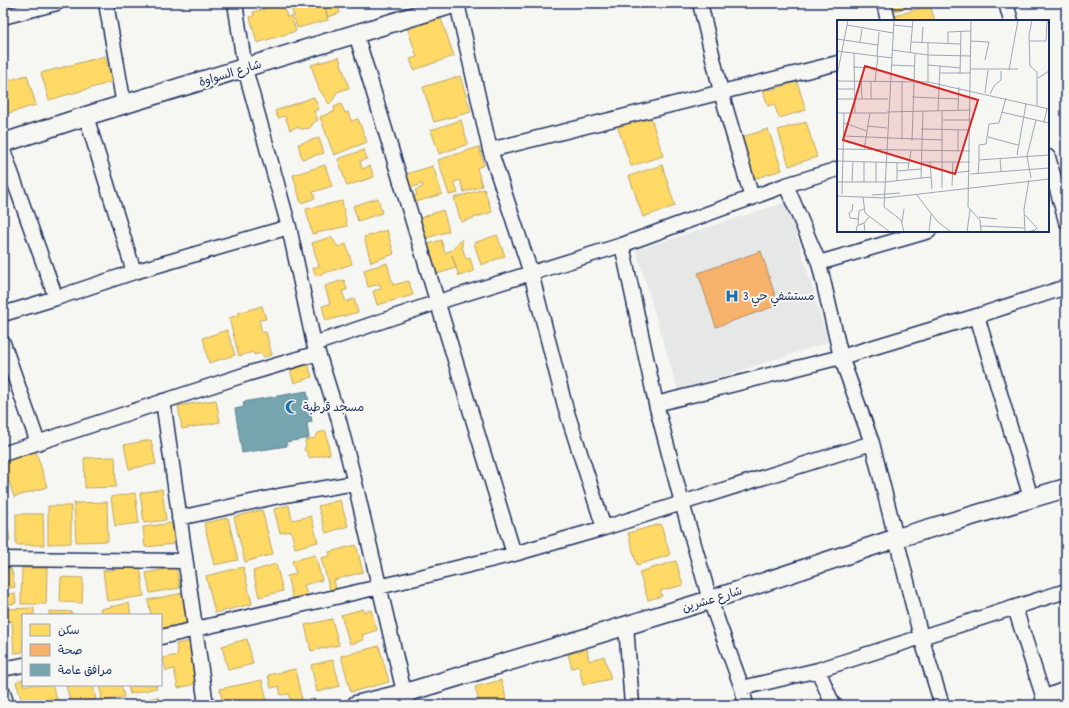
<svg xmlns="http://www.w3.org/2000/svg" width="1069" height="708" font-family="'Patrick Hand','Playpen Sans Arabic',sans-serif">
  <rect width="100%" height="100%" fill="#f6f6f2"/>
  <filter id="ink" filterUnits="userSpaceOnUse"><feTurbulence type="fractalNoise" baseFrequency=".025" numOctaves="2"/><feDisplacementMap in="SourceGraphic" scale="8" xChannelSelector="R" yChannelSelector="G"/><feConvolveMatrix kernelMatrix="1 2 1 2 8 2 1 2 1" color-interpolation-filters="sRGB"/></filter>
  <g filter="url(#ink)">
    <path fill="#e6e7e7" d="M787 202 828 342 678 391 636 250Z"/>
    <path fill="#ffd966" stroke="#bba664" d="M252 3H283L287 17 291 16 296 31 257 43 250 17 254 16 253 12 264 9 263 3 253 6Z
      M290 3H323L328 20 297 28Z
      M327 3H337L340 13 328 17 325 7 328 6Z
      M893 3H919L895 11Z
      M930 5 935 21H897L895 16Z
      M440 16 454 56 414 70 410 59 417 57 407 27Z
      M105 56 112 82 49 100 41 73Z
      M339 57 349 88 337 92 333 100 329 104 319 89 311 65Z
      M27 75 36 105 3 115V82Z
      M460 76 471 112 434 122 423 87Z
      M797 82 806 110 779 118 774 104 768 106 762 88 769 86 771 90Z
      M314 97 319 109 314 111 318 120 314 122 310 128 302 129 296 127 290 130 285 116 278 118 275 111Z
      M341 104 345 113 348 112 351 121 358 119 367 142 334 155 320 117 335 111 334 107Z
      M650 115 663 156 631 166 617 125Z
      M461 120 468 144 439 154 431 130Z
      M806 122 817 157 789 166 778 130Z
      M768 129 782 170 750 180 736 139Z
      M319 138 324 153 302 159 298 144Z
      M479 147 484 165 477 168 482 186 464 192 460 180 454 182 458 193 449 195 438 160Z
      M364 150 367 159 360 161 362 169 370 166 374 177 347 186 338 159Z
      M325 165 332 186 313 192 315 198 301 203 293 175Z
      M662 165 675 206 643 217 629 176Z
      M433 166 442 194 416 202 414 196 417 195 415 190 423 187 422 184 410 188 406 174Z
      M484 189 492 212 461 222 454 198Z
      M378 198 382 213 358 221 353 206Z
      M342 201 347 226 312 234 306 209Z
      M443 210 449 231 424 239 417 219Z
      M387 230 394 254 371 262 364 237Z
      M497 235 505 256 481 265 474 243Z
      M331 237 338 247 346 244 352 264 316 276 313 268 319 266 312 243Z
      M462 239V247L466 259 470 258 474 271 459 276 452 255 456 268 431 276 423 246 441 240 445 253 452 250Z
      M387 263 393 285 409 281 413 295 377 305 373 291 381 289 380 284 368 287 364 270Z
      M344 280 347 290 342 291 346 302 354 299 358 312 326 321 322 306 330 304 325 286Z
      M262 306 266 319 259 320 262 333 266 332 272 355 263 357 261 353 254 355 253 352 239 356 229 318 239 315 238 313Z
      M227 330 235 355 209 363 203 338Z
      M308 364 312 377 294 383 290 370Z
      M216 400 220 422 182 429 178 406Z
      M326 431 330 454 309 458 307 452 304 450 306 445 305 440 315 438 318 433Z
      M151 440 156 464 129 469 124 445Z
      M36 451 47 487 14 497 3 462Z
      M115 457 116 487 85 488 84 458Z
      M162 489 166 520 144 523 140 493Z
      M135 493 139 523 115 526 111 497Z
      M340 500 348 526 326 533 318 506Z
      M107 502 108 541 76 542 74 503Z
      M289 505 292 520 311 516 318 542 295 548 291 531 280 533 274 509Z
      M48 506H71V543L48 544Z
      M262 510 273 554 245 562 234 517Z
      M3 514H6L10 541H3Z
      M16 514H43L44 545H16Z
      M228 518 238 560 214 565 204 523Z
      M172 523 174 544 145 547 143 527Z
      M661 524 670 555 637 565 628 533Z
      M356 545 363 572 334 580 336 589 330 590 321 558 330 556 329 552Z
      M315 555 322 580 304 585 307 595 293 599 287 576 296 574 292 561Z
      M676 561 683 585 660 591 662 596 648 600 639 572Z
      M276 564 283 591 259 597 253 571Z
      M140 566 144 596 107 601 103 571Z
      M176 567 180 588 150 593 146 573Z
      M243 567 252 604 215 613 206 576Z
      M11 568 15 587 3 589V570Z
      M22 568H47L46 604H21Z
      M61 577 83 578 82 603 60 602Z
      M15 593 16 603 3 605V595Z
      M183 593 189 623 161 628V615H151L148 600Z
      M129 603 131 615H101L100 609Z
      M34 608V615H23V652L14 653 12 621H3V609Z
      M363 609 364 612 371 610 377 630 362 635 364 640 350 644 341 615Z
      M49 611 72 612 71 615H49Z
      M332 619 339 645 311 651 305 625Z
      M247 639 253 664 228 670 222 646Z
      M191 641 200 683 178 688 174 669 166 671 163 658 178 655 176 644Z
      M379 646 389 682 351 692 341 656Z
      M587 649 589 661 604 656 611 679 583 685 579 666 572 668 568 654Z
      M333 660 340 686 317 692 311 665Z
      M295 669 302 700 291 703 289 694 281 695 279 686 271 688 268 675Z
      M23 679V685H52L59 705H23L16 682Z
      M262 680 268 705H223L220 689Z
      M501 680 508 705H480L475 687Z
      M66 685H93L96 700 71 705Z
      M100 685H121L124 697 102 701Z
      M128 685H156L157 688 130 694Z
      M158 697 159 705H138L137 701Z
      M1022 699 1023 705H989Z"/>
    <path fill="#f6b26b" stroke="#b48b67" d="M761 251 778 305 716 327 698 273Z"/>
    <path fill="#76a5af" stroke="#5b8297" d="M307 391 312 422 307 423 309 438 286 442 287 446 242 453 235 409 244 407 243 402Z"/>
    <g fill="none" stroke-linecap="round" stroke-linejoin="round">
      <g stroke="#1b2f5e" stroke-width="17">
        <path id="minor" d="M106 3 124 105
          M235 3 245 69 289 227 314 344 318 353 338 417 355 483 407 705
          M457 3 490 150 531 273 565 406 604 528
          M700 3 721 92 752 198
          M884 3 888 21
          M1006 3 1011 21
          M3 17 57 3
          M356 34 514 554
          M86 116 134 272
          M3 150 56 298
          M490 150 838 63
          M1048 157 1066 221
          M786 185 819 263 841 357 872 443 921 637 942 705
          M622 245 656 404 682 503 710 600 742 688 746 705
          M819 263 929 231
          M3 314 56 298 134 272 289 227
          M977 316 1031 498
          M3 343 38 443
          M314 344 438 302 622 245 786 185 838 169
          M163 401 206 705
          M656 404 841 357 977 316 1066 287
          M3 454 247 374 318 353
          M179 518 279 496 355 483
          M3 559 185 561
          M1015 608 1046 705
          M626 625 632 705
          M161 637 379 587 514 554 604 528 682 503 872 443
          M3 669 23 665
          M818 670 833 705
          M742 688 818 670 1066 591
          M3 693 7 705
          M1043 698 1066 689"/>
      </g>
      <g stroke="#1b2f5e" stroke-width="21">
        <path id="tertiary" d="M3 143 86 116 457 3
          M356 705 405 693 710 600 897 538 1066 488"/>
      </g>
      <use href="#minor" stroke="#f6f6f2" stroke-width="14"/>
      <use href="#tertiary" stroke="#f6f6f2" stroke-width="18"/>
    </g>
  </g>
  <defs>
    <g id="hospital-bare" transform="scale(1.08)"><path d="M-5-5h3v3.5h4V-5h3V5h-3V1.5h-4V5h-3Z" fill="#1f6fb2" stroke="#f6f6f2" stroke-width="2.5" paint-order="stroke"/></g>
    <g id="mosque-bare" transform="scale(1.08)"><path d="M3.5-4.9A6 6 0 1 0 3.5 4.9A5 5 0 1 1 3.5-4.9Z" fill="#1f6fb2" stroke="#f6f6f2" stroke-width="2.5" paint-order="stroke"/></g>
  </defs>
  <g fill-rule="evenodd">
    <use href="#hospital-bare" x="732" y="296"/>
    <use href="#mosque-bare" x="292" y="407"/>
  </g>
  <g text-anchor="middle" stroke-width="4" stroke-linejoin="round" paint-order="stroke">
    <g font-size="12" fill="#1b2f5e" stroke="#f6f6f2">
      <text transform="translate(230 73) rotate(-17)" y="4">شارع السواوة</text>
      <text transform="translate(712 599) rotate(-17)" y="4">شارع عشرين</text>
    </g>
    <g font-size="12" fill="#1b2f5e" stroke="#f6f6f2" text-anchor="start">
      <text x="743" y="300">مستشفي حي 3</text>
      <text x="303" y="411">مسجد قرطبة</text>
    </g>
  </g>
  <g transform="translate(837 20)">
    <rect width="212" height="212" fill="#f6f6f2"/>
    <path fill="none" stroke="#9ea6b7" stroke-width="1" d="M57 0 47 187 64 200 67 212M134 0 131 187 143 200 144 212M195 0 192 15 193 46 200 52V86M10 5 56 13M56 5 76 7M0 19 41 25M134 21 152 22 148 40M193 21H209L210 0M23 22 25 9M74 22 124 24M85 22 86 7M111 23V12L134 11M55 30 91 35 134 36M0 31 55 38M17 33 18 93M73 33 76 0M40 36 42 12M54 45 77 46M91 45 124 48M16 47 40 48M134 49H181M172 50 181 0M103 53H134M123 54 124 12M0 56 11 0M201 58 212 51M0 61 91 62 212 89M24 61 25 79M34 61V79M38 61 41 36M91 62V23M0 69H17M148 73 151 50M153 74 157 66 164 60V51M75 77 121 79M0 79H51M121 90 122 67M101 91 103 46M50 92 134 90M164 92 212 103M0 93H50M106 100H134M207 102 210 89M7 103 30 111M30 106 50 108M84 109 133 110M6 116 106 120M151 117 181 125M65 120V61M75 121 78 34M0 129 133 131M27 130 33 93M121 131V110M180 135 189 84M163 138 164 152M142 140V125L149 124 152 104 162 103 169 78M0 141 72 143M39 142V162M84 142H133M93 142 95 169M71 149 74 131M60 151 84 149M116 153 133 151M133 154 212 148M141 154 142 140 212 135M84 158 86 91M194 158 190 136 199 100M60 161V143M0 162H48L94 157M15 162 16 142M27 162V142M115 166 116 142M105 168V91M5 174 7 93M79 174 100 201 114 212M35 175 63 173M0 176 48 178 212 159M26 177 28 193 53 212M16 184 15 191 12 193 13 198 21 199M188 195 200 208 198 210 190 212M142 197 160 199M65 202 67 189M21 205 22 191 27 189M144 206 187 208M19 212 20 206 27 203M28 212 27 203 32 197M92 212 94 194M130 212 133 190M188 212 187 189 192 160"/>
    <path fill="#d62828" fill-opacity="0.15" stroke="#d62828" stroke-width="2" d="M28 46 141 80 118 154 6 120Z"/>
    <rect width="212" height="212" fill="none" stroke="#1b2f5e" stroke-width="2"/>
  </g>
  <rect width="1069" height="708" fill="none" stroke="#f6f6f2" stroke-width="16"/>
  <rect x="8" y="8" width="1053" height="692" fill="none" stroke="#1b2f5e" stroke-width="1.5" filter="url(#ink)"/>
  <rect x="22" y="614" width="140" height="72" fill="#f6f6f2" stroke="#9ea6b7"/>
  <rect x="30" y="624" width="20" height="12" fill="#ffd966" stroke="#9ea6b7"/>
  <text x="58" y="634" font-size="12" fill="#1b2f5e">سكن</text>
  <rect x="30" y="644" width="20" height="12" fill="#f6b26b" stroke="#9ea6b7"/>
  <text x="58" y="654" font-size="12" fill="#1b2f5e">صحة</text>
  <rect x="30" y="664" width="20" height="12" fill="#76a5af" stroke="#9ea6b7"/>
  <text x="58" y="674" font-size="12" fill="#1b2f5e">مرافق عامة</text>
</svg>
